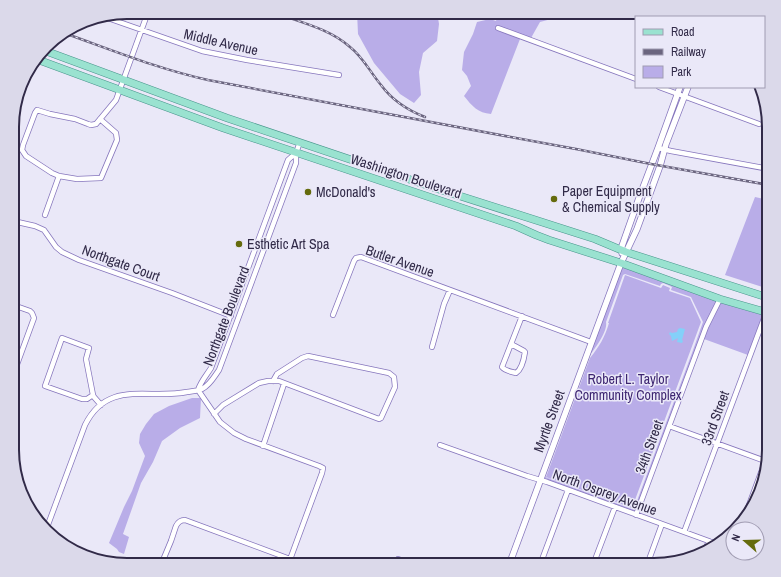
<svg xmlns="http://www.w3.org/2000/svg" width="781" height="577" font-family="'Archivo Narrow',sans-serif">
  <rect width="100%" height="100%" fill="#eae8f8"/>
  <path fill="#b9ade8" d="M357 12H437L439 24 437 41 423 53 419 72 421 95 414 103 400 94 374 63 358 34Z
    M499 12H561L555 18 540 22 531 38 497 26 496 30 520 39 491 114C478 113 472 106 464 96L471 86 467 76 462 70 464 52 473 34 477 22 490 19 496 21Z
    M755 197 769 200V289L725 275Z
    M622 266 717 300 704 326 635 512 544 479 545 477 632 509H634L692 353 703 322 691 297 671 290 672 287 670 286 663 283 661 284 660 286 625 274 623 275 606 322C608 331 595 349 589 356Z
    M625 275 661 288 663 285 670 288 669 291 690 298 701 322 632 508 546 477 590 358C599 347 605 337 609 323H608Z
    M721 301 763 314 748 355 704 339 711 321Z
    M192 398H201L200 418 180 428 162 441 153 462 141 483 123 534 129 537 124 554 119 552 117 549 109 543 124 507 132 491 145 456 139 443 140 434 146 424 154 414 169 406Z"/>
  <path fill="#84d0f9" d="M680 328 685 329 682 340 683 341 682 343 677 342 678 338 672 341 671 336 669 334 670 332 672 333 677 332 678 329Z"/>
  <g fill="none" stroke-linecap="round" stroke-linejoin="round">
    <g stroke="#8676bd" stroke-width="6">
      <path id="minor" d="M102 16 202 51 247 60 339 75
        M498 28 636 79
        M659 87 759 124
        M100 119 116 133 117 140 101 178 77 179 59 176 52 173 26 156 22 150 23 145 35 113 37 110 50 114 75 119 88 124 91 125 96 124 116 100 148 12
        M658 148 671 151 769 169
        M45 215 59 176
        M13 221 35 226 44 230 56 247 62 252 79 260 172 293 231 316
        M333 315 354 261 356 258 361 257 591 342
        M62 338 89 348 86 359 93 395 87 399H82L45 386Z
        M511 344 524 351 525 352C524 359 522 369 516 373 512 372 505 371 502 367Z
        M511 344 522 316
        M432 347 444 304 450 290
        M12 378 34 318 32 313 30 311 13 305
        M198 390C201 381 206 376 211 368L288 160 296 153
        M198 390 220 422 234 433 246 439 319 466 323 468 322 473 288 565
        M93 395 94 397 101 405
        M214 414 223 405 259 383 268 381H279L379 419 381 418 395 387 394 377 389 373 308 356 302 358 277 374 273 381
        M669 426 768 462
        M440 445 527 476 547 482 717 544
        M263 446 284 384
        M636 515 706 327 720 299
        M742 524 769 451
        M46 530 85 425C108 379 148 400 187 392 192 391 198 391 202 389 210 385 214 377 219 370L296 163V153L300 142
        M684 532 766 313
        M704 553 709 541
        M398 559 414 565
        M161 565 171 541 176 526C178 522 181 520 185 520L290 559
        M540 565 568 490
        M593 565 615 507
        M647 565 662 524"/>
    </g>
    <g stroke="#8676bd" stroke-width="7">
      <path id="tertiary" d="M622 253V246L639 198 658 148 680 87
        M509 565 621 263 637 229 660 166 666 144 688 87"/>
    </g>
    <g stroke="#49958c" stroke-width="8">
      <path id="primary" d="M43 50 227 118 438 189 595 239 626 252 769 298
        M36 59 223 128 516 226 536 235 549 240 621 263 720 299 769 313"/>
    </g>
    <use href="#minor" stroke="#fff" stroke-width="4.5"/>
    <use href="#tertiary" stroke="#fff" stroke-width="5.5"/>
    <use href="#primary" stroke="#9ae2d0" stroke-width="7"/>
    <g stroke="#6b657f" stroke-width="2.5">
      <path id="rail" d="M275 13C300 22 330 29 350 47 363 57 370 72 381 85 392 100 407 110 425 117
        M64 33C112 50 158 69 208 80L516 138 576 149 651 164 769 185"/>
    </g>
    <use href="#rail" stroke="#eae8f8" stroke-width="1" stroke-dasharray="3" stroke-linecap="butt"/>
  </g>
  <g fill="#656b0d" stroke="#eae8f8" stroke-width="1.5">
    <circle cx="308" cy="192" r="4"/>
    <circle cx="554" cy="199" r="4"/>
    <circle cx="239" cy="244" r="4"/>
  </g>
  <g text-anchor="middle" stroke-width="3" stroke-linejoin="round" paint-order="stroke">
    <g font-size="14" fill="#312a48" stroke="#eae8f8">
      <text transform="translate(221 42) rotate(13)" y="5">Middle Avenue</text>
      <text transform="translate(406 176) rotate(18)" y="5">Washington Boulevard</text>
      <text transform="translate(400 261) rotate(19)" y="5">Butler Avenue</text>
      <text transform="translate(121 263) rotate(20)" y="5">Northgate Court</text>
      <text transform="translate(226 316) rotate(-69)" y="5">Northgate Boulevard</text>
      <text transform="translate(715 418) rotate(-70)" y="5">33rd Street</text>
      <text transform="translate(549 421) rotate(-70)" y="5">Myrtle Street</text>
      <text transform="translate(649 447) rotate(-70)" y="5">34th Street</text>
      <text transform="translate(605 492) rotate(20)" y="5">North Osprey Avenue</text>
    </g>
    <g font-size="14" fill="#312a48" stroke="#eae8f8" text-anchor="start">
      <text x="562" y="196">Paper Equipment<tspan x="562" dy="16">&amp; Chemical Supply</tspan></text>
      <text x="316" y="197">McDonald's</text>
      <text x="247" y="249">Esthetic Art Spa</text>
    </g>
    <g font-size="14" fill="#3d2571" stroke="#eae8f8">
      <text x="628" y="384">Robert L. Taylor<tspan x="628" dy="16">Community Complex</tspan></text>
    </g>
  </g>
  <path d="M0 0H781V577H0ZM127 19H654A108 108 0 0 1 762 127V450A108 108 0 0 1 654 558H127A108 108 0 0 1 19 450V127A108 108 0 0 1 127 19Z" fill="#dbd9ea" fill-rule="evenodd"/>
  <path fill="none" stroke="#312a48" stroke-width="2" d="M127 19H654A108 108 0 0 1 762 127V450A108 108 0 0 1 654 558H127A108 108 0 0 1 19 450V127A108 108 0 0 1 127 19Z"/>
  <rect x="635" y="16" width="130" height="72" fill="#eae8f8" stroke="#a09cb2"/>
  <rect x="643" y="29" width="20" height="6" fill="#9ae2d0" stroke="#a09cb2"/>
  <text x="671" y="36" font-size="12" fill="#312a48">Road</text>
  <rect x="643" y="49" width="20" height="6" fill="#6b657f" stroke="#a09cb2"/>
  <text x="671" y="56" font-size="12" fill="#312a48">Railway</text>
  <rect x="643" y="66" width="20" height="12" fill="#b9ade8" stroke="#a09cb2"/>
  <text x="671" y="76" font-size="12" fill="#312a48">Park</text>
  <g transform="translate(745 541) rotate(290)"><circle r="19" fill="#eae8f8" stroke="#a09cb2"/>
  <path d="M0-3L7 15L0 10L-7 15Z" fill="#656b0d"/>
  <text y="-6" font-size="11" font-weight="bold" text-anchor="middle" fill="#312a48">N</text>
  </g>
</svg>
